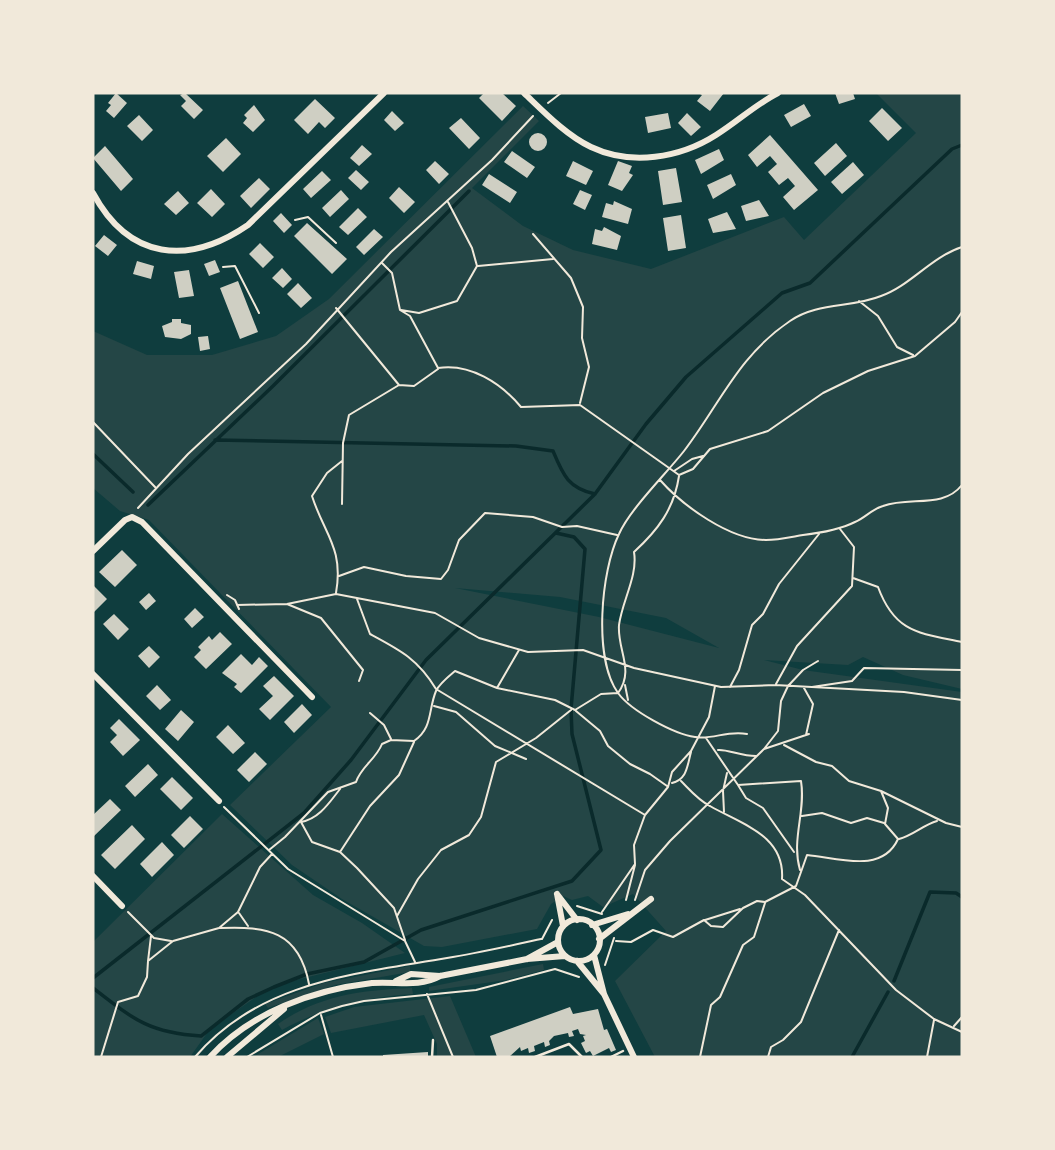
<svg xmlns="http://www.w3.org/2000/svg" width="1055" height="1150" font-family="'Roboto Serif',serif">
  <rect width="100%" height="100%" fill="#0f3d3e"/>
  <path fill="#244646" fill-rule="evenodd" d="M876 93H962V689L903 675 863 657 848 665 764 660 803 670 962 692V1057H655L615 981 666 931 633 894 603 907 588 896 572 900 563 896 551 904 537 929 442 947 424 946 342 899 292 865 230 805 331 707 149 520 120 511 93 488V331L147 355H212L276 336 329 299 523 106 539 121 472 188 523 226 573 250 651 269 784 217 804 240 916 133ZM455 588 560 597 666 618 719 648 599 617Z
    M222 814 313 895 362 923 405 953 272 986 210 1029 190 1057H93V942Z
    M543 964 544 970 506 980 429 991V987Z
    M410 966V972L335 985 268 1008 265 1004 324 983Z
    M412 988 413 994C365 997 324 1007 282 1030L278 1024C320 995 362 990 412 988Z
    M450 996 476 1057H437V1044L424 1015 331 1033 325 1017 354 1007Z
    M318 1018 324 1034 278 1057H253Z"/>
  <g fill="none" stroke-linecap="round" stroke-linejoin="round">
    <path stroke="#0a2a2b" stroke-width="3.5" d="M215 440 516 446 553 451C563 475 568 488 595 494
      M93 454 133 492
      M148 505 273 386 469 191
      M93 978 304 813 351 760 426 660 595 494 646 424 686 377 782 293 810 283 952 149 962 145
      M894 981 930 892 956 893 962 897
      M93 988C133 1019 149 1033 201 1036L248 999 274 987 307 974 364 962 421 930 572 881 601 850 572 734 571 709 585 549 574 537 556 533
      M852 1057 888 992"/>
  </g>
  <path fill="#cfcfc3" d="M116 93 127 103 114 118 106 111 111 105 108 103Z
    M185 93 203 110 194 119 181 106 186 101 180 95Z
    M484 93H502L516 106 502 121 479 98Z
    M698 93H724L710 111 697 101 702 95Z
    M835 93H853L855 99 839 104Z
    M315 99 335 118 325 128 319 122 308 134 294 120Z
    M804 104 811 116 791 127 784 115Z
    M254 105 265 120 253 132 243 123 247 118 244 115Z
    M882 108 902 128 888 141 869 121Z
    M392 111 404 123 395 131 384 120Z
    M668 113 671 128 648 133 645 117Z
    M687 113 701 127 691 136 678 123Z
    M139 115 153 130 142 141 127 126Z
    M461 118 480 138 469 149 449 128Z
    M529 142a9 9 0 1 1 18 0a9 9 0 1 1-18 0Z
    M770 135 818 190 794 210 783 197 795 186 788 178 779 185 768 172 777 164 770 156 757 167 748 155Z
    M226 138 241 154 223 172 207 156Z
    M836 143 847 156 825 176 814 163Z
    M362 145 372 154 359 166 350 158Z
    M105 146 133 179 121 191 93 158Z
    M719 149 724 160 701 174 695 160Z
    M512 151 535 167 527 178 504 162Z
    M435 161 449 174 439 184 426 170Z
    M573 161 593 171 586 185 566 176Z
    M618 161 632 166 629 173 633 175 622 191 608 185Z
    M853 162 864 175 842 194 831 182Z
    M676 168 682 202 663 205 658 171Z
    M356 170 369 182 361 190 348 178Z
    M322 171 331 180 311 198 303 189Z
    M489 174 517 192 510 203 482 185Z
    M731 174 736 185 713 199 707 185Z
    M259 178 270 189 251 208 240 196Z
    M399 187 415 202 404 213 389 198Z
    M211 189 225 204 212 217 197 203Z
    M341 190 349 199 330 217 322 208Z
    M580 190 592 195 585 210 573 204Z
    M178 191 189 203 176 215 164 204Z
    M759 200 769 216 746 221 741 206Z
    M614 201 632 209 628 224 602 217 606 203 613 205Z
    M358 208 367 217 348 235 339 227Z
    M727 212 736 229 713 233 708 219Z
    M281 213 292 225 284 233 273 221Z
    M681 215 686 248 668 251 663 218Z
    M307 223 347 259 332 274 294 236Z
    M604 227 621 236 617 250 592 244 595 229 602 231Z
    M374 229 383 237 364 255 356 247Z
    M104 235 117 245 108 256 95 246Z
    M260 243 274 257 263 268 249 254Z
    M215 260 220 272 209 276 204 264Z
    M137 261 154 266 151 279 133 274Z
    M282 268 292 279 283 288 272 278Z
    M189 270 194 296 179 298 174 272Z
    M238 281 258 332 240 339 220 288Z
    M298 283 312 298 301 308 287 294Z
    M172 319H181V323L191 325V334L181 339 165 337 162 326 172 322Z
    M208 336 210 349 200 351 198 337Z
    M122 550 137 565 115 587 99 572Z
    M93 585 107 599 93 613Z
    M149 593 156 601 146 610 139 602Z
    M195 608 204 617 192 628 184 619Z
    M114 614 129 629 118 640 103 624Z
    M220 632 232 644 206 669 194 657 201 650 198 647 209 636 212 640Z
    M149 646 160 657 149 668 138 656Z
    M241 654 252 665 259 657 268 666 241 693 234 687 237 684 222 673Z
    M274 676 294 696 270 720 259 709 273 696 263 686Z
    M157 685 171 700 160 710 146 696Z
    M302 704 312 715 294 733 284 722Z
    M181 710 194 722 178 741 165 729Z
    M119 719 140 740 123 756 110 742 117 735 110 728Z
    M228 725 245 743 233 754 216 737Z
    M255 752 267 764 249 782 237 770Z
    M148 764 158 775 135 797 125 786Z
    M172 777 193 798 181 810 160 789Z
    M110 799 121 810 93 837V815Z
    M190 816 203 829 184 848 171 835Z
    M132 825 145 839 115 869 101 855Z
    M162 842 174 855 152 877 140 864Z
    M570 1007 573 1014 598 1009 604 1030 607 1029 616 1050 611 1052 609 1048 593 1056 590 1051 586 1053 581 1043 585 1041 583 1036 586 1035 580 1034 578 1029 572 1031 574 1036 569 1037 568 1033 554 1036 549 1041 550 1045 545 1047 544 1042 534 1046 535 1051 529 1053 528 1048 521 1051 520 1047 509 1057H497L490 1036Z
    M428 1052V1057H383V1055Z"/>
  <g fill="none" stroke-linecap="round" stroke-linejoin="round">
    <path stroke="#f1e9da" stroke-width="2" d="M548 103 561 93
      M295 220 308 217 336 243
      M533 234 571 278 583 307 582 338 589 367 580 403
      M382 263 392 273 400 310 410 316 438 368C470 363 501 383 521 407L580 405 679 475 693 469 710 449 768 431 823 393 868 371 915 356 955 322 962 312
      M478 266 553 259
      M223 267 235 266 259 313
      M859 301 878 316 897 347 913 355
      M336 308 399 385 414 386 438 369
      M401 310 419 313 457 301 477 266 472 248 448 202
      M93 422 155 487
      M674 471 692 459 703 456
      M660 480C683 506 730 540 766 540 778 540 791 537 803 535 820 533 839 530 855 522 865 518 872 509 883 506 910 496 943 509 962 485
      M342 504 343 443 349 415 399 385
      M138 508 188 454 306 344 391 252 492 160 533 116
      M339 576 364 567 406 576 441 579 448 570 459 540 485 513 533 517 562 527 577 526 617 535
      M853 578 878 587C895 633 919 633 962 642
      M336 593C344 548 324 534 312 496L327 473 342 461
      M227 595 235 600 239 609
      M357 599 370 634C400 650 418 659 436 689L645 815
      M287 604 321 618 363 670 359 681
      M237 605 287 604 336 594 435 613 479 638 528 652 583 650 634 668 721 687 775 685 904 692 962 700
      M776 684 797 646 852 586 854 547 840 529
      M625 685 628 700
      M730 687 739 670 752 625 763 614 779 584 819 534
      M812 687 852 681 864 668 962 670
      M497 688 519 650
      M804 688 813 704 806 735
      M434 706 456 712 495 746 526 759
      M576 711 600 731 608 746 630 764 650 774 667 786
      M370 713 384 725 391 739
      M747 734C727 730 713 740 695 737 674 734 631 711 618 693 593 658 601 571 619 534 630 509 666 474 684 451 720 404 738 356 790 321 817 302 852 308 881 296 910 286 931 257 962 247
      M706 738 738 785 801 781C806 812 791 839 800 870
      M784 745 816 762 832 766 849 781 881 791 946 823 962 827
      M764 749 809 734
      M718 750C727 749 741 756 756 756
      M681 781C690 790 698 800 710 806 741 824 785 835 782 879L805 895 896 990 934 1019 962 1032
      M672 783C687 779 687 767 691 752
      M738 785 746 798 763 808 794 852
      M340 789C329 803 319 819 301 822L312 842 340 852 357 868 394 908 405 940
      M224 807 288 869 405 941 415 962
      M724 812 723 791 727 773
      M802 816 822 813 851 823 867 818 884 823
      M899 839C914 835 923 825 937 821
      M269 850 285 837 328 792 356 782C361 767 376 759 382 744L391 740 414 741C433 728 428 710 436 691 439 684 449 676 455 671L497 688 555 700 575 710 601 694 618 693C635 670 617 650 619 625 622 601 638 576 634 552 658 530 674 509 679 476
      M340 852 370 806 399 775 414 742
      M626 900 635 865
      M635 900 645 870 670 841 764 749 778 731 781 701 788 686 803 670 818 661
      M577 906 602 914
      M128 912 154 938 171 941
      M602 912 635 864 634 845 645 815 668 787 672 772 691 751 709 717 715 686
      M239 913 248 926
      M397 916 418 879 441 850 469 835 481 817 496 762 536 738 571 710
      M705 920 740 909
      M220 928C267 926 299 931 309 984
      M542 939 552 920
      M616 941 631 942 653 930 673 937 704 920 711 926 723 927 743 908 757 901 765 902 796 886 807 855C839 858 882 874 898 839L885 824 888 808 881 791
      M148 961 151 936
      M605 965 614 938
      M427 994 453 1057
      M321 1015 333 1057
      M954 1026 962 1017
      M101 1057 118 1002 138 996 147 977 148 961 173 941 219 928 238 912 260 867 272 854
      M195 1057C260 981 355 974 447 958 478 953 509 946 541 939
      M247 1057 320 1013 342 1006 364 1001 476 990 555 969 579 977
      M700 1057 711 1005 720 997 743 945 754 937 765 903
      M768 1057 771 1047 783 1040 801 1022 839 930
      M927 1057 934 1020"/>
    <path stroke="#f1e9da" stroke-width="2.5" d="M432 1057 433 1040
      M535 1057 569 1044 582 1057
      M611 1057 623 1051"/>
    <path stroke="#f1e9da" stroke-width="6" d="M524 93C544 112 566 135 591 147 631 166 680 158 716 135 737 122 756 104 778 93
      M93 193C129 260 188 266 248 225L384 93
      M93 551 125 520 132 517 142 522 312 697
      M93 674 219 801
      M93 876 122 906
      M557 894 577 920
      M557 894 563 926
      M558 940a21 21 0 1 1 42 0a21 21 0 1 1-42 0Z
      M592 925 628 914
      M599 939 651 899
      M594 955 604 994 634 1057
      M527 959 558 942
      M577 961 604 994
      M396 981 411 974 440 976 527 959 565 956
      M210 1057C251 1012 313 990 372 983 397 981 418 988 440 976
      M227 1057 284 1009"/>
  </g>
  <rect width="1055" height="1150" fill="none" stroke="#f1e9da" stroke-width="189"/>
</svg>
